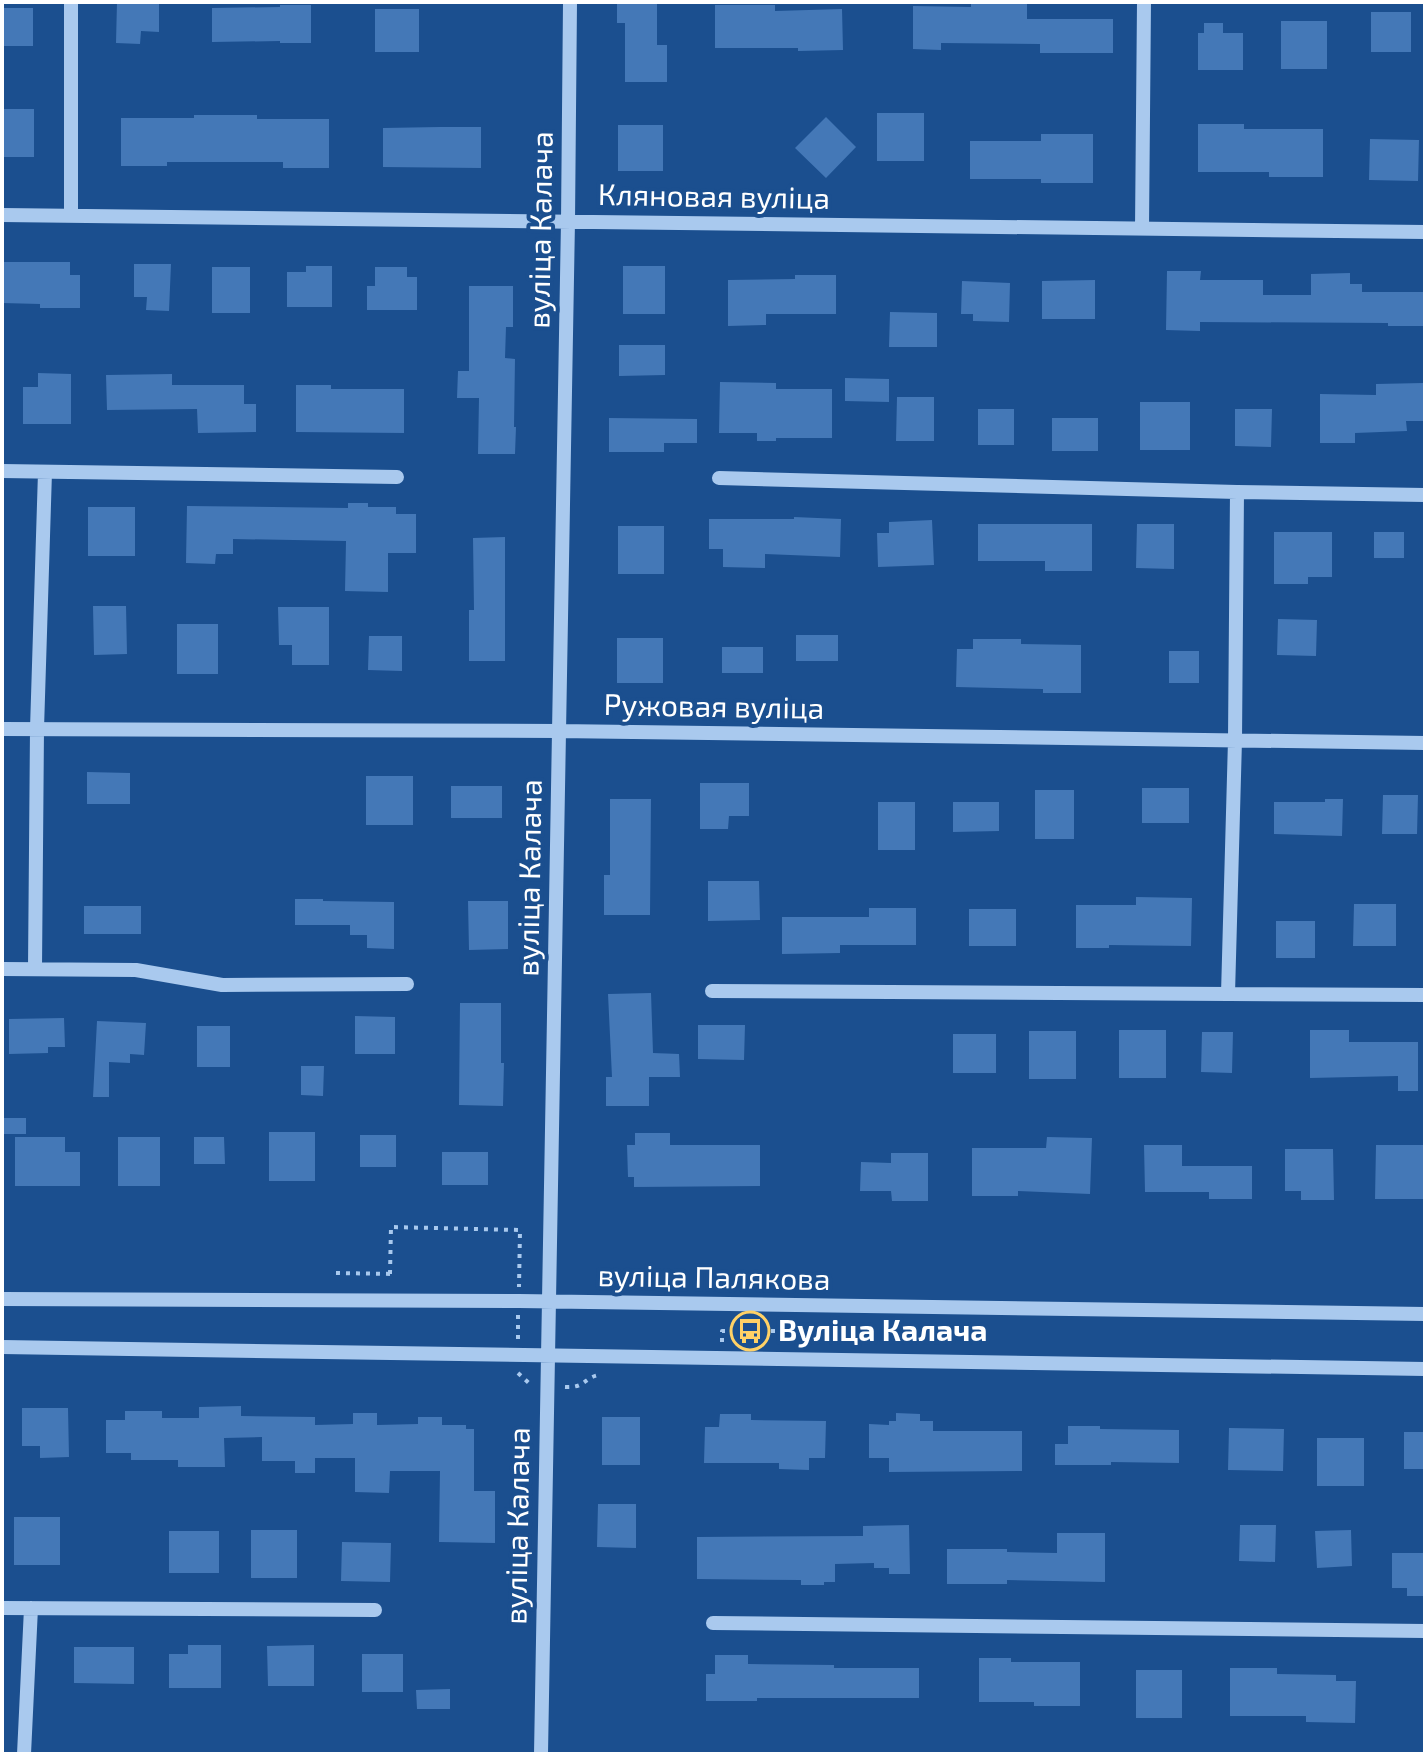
<svg xmlns="http://www.w3.org/2000/svg" width="1427" height="1756" font-family="'Exo 2',sans-serif">
  <rect width="100%" height="100%" fill="#1b4f8f"/>
  <path fill="#4478b7" d="M117 2H159V32L141 31 140 44 116 43Z
    M617 2H657V45H667V82H625V23H617Z
    M971 3H1027V19H1113V53H1040V44L941 43V50L913 49V6L971 7Z
    M280 5H311V43H280V41L212 42V8L280 7Z
    M715 5H775V11L842 9 843 50 798 51V48H715Z
    M2 8H33V46H2Z
    M375 9H419V52H375Z
    M1371 12H1411V52H1371Z
    M1281 21H1327V69H1281Z
    M1204 23H1223V33H1243V70H1198V33H1204Z
    M2 109H34V157H2Z
    M877 113H924V161H877Z
    M194 115H257V119H329V168H283V162H167V166H121V118H194Z
    M826 117 856 147 826 178 795 148Z
    M1198 124H1244V129H1323V177H1269V172H1198Z
    M618 125H663V171H618Z
    M440 127H481V168L383 167V128Z
    M1041 134H1093V183H1041V179H970V141H1041Z
    M1370 139 1419 140 1418 181 1369 180Z
    M2 262H70V275H80V308H40V304L2 303Z
    M134 264H171L169 311 146 310 147 297H134Z
    M306 266H332V307H287V272H306Z
    M623 266H665V314H623Z
    M212 267H250V313H212Z
    M375 267H407V277H417V310H367V286H375Z
    M1167 271H1201L1200 280H1263V295H1311V274L1350 273V284H1362V292H1425V326H1388V323L1200 322V331L1166 330Z
    M795 275H836V314H766V325L728 326V280L795 279Z
    M1095 280V319H1042V281Z
    M962 281 1010 283 1009 322 973 321V314H961Z
    M469 286H513V327H506L505 358 515 359 514 427H516L515 454H478L479 398H457L458 371H469Z
    M890 312 937 313V347H889Z
    M619 345H665V375L619 376Z
    M38 373 71 374V424H23V387H38Z
    M172 374V385H244V404H256V432L198 433 197 409 107 410 106 375Z
    M845 378 889 379V402L845 401Z
    M720 382 776 383V389H832V438H776V441H757V433H719Z
    M1423 383V421H1406L1407 431 1355 433V443H1320V394L1376 395V384Z
    M296 385H331V389H404V433L296 432Z
    M897 397H934V441H896Z
    M1140 402H1190V450H1140Z
    M978 409H1014V445H978Z
    M1235 409H1272L1271 447 1235 446Z
    M609 418 697 419V443H664V452H609Z
    M1052 418H1098V451H1052Z
    M348 503H368V507H396V514H416V553H388V592L345 591 346 541 233 539V554H216L215 564 186 563 187 506 348 508Z
    M88 507H135V556H88Z
    M794 517 841 519 840 557 765 554V568L723 567V549H709V519H794Z
    M932 520 934 565 878 567 877 533H889V522Z
    M978 524H1092V571H1045V561H978Z
    M1137 524H1174V569L1136 568Z
    M618 526H664V574H618Z
    M1274 532H1332V577H1308V584H1274Z
    M1374 532H1404V558H1374Z
    M505 537V661H469V610H474L473 538Z
    M93 606H126L127 654 94 655Z
    M278 607H329V665H292V645H279Z
    M1278 619 1317 620 1316 656 1277 655Z
    M177 624H218V674H177Z
    M796 635H838V661H796Z
    M369 636H402V671L368 670Z
    M617 638H663V683H617Z
    M973 639H1021V644L1081 645V693H1043V689L956 687 957 649H973Z
    M722 647H763V673H722Z
    M1169 651H1199V683H1169Z
    M87 772 130 773V804H87Z
    M366 776H413V825H366Z
    M700 783H749V816H729L728 829H700Z
    M451 786H502V818H451Z
    M1142 788H1189V823H1142Z
    M1035 790H1074V839H1035Z
    M1383 795H1418L1417 834H1382Z
    M610 799H651L650 915H604V875H610Z
    M1325 799H1343L1342 836 1274 834V802H1325Z
    M878 802H915V850H878Z
    M953 802H999V831L953 832Z
    M708 881H759L760 920 708 921Z
    M1136 897 1192 898 1191 946 1109 945V948H1076V905H1136Z
    M295 899H323V901L394 902V949L367 948V935H350V925H295Z
    M468 901H508V949L469 950Z
    M1354 904H1396V946H1353Z
    M84 906H141V934H84Z
    M869 908H916V945H840V953L782 954V917H869Z
    M969 909H1016V946H969Z
    M1276 921H1315V958H1276Z
    M651 993 653 1053 679 1054 680 1077H649V1106H606V1077H612L608 994Z
    M460 1003H501V1063H504L503 1106 459 1105Z
    M355 1016 395 1017V1054H355Z
    M64 1018 65 1047H48V1053L9 1054V1019Z
    M97 1021 146 1023 144 1055 130 1054V1063L109 1062V1097H93Z
    M698 1025H745L744 1060 698 1059Z
    M197 1026H230V1067H197Z
    M1119 1030H1166V1078H1119Z
    M1310 1030H1349V1042H1418V1091H1398V1076L1310 1078Z
    M1029 1031H1076V1079H1029Z
    M1202 1032H1233L1232 1073 1201 1072Z
    M953 1034H996V1073H953Z
    M301 1066H324L323 1096 301 1095Z
    M3 1118H26V1134H3Z
    M269 1132H315V1181H269Z
    M635 1133H670V1145H760V1186L634 1187V1177H628L627 1145H635Z
    M360 1135H396V1167H360Z
    M15 1137H65V1152H80V1186H15Z
    M118 1137H160V1186H118Z
    M194 1137H224L225 1164H194Z
    M1047 1137 1092 1138 1090 1194 1018 1191V1196H972V1148H1046Z
    M1144 1145H1182V1166H1252V1199H1209V1192H1145Z
    M1376 1145H1425V1199H1375Z
    M1285 1149H1333L1334 1200H1301V1191H1285Z
    M442 1152H488V1185H442Z
    M891 1153H928V1201H892L891 1191H860L861 1162 891 1163Z
    M241 1406V1416L315 1417V1425L353 1424V1413H377V1425L418 1424V1417H442V1425H466V1429H474V1491H495V1543L439 1542 440 1471H390L389 1493 355 1492V1458H315V1473H295V1461H262V1437L224 1438 225 1467H178V1460H131V1453H106V1420H125V1411H162V1418H199V1407Z
    M22 1408H68L69 1457 40 1458V1446H22Z
    M896 1413 920 1414V1421H933V1431H1022V1471L889 1472V1458H869V1424L889 1425V1421H896Z
    M720 1414H751V1420L826 1421 825 1458H809V1470L779 1469V1463H704L705 1427H719Z
    M602 1417H640V1465H602Z
    M1068 1426H1100V1429L1179 1430V1463L1111 1462V1465H1055V1444H1068Z
    M1229 1428 1284 1429 1283 1471 1228 1470Z
    M1404 1432H1425V1469H1404Z
    M1317 1438H1364V1486H1317Z
    M598 1504H636V1548L597 1547Z
    M14 1517H60V1565H14Z
    M909 1525 910 1574H889V1568H874V1563L835 1564V1582H824V1585H801V1580L697 1579V1537L863 1536V1526Z
    M1240 1525H1276L1275 1562 1239 1561Z
    M251 1530H297V1578H251Z
    M1351 1530 1352 1566 1317 1568 1315 1531Z
    M169 1531H219V1573H169Z
    M1057 1533H1105V1582L1007 1580V1584H947V1549H1007V1552L1057 1553Z
    M342 1542 391 1543 390 1582 341 1581Z
    M1392 1553H1425V1596H1407V1588H1392Z
    M188 1645H221V1688H169V1654H188Z
    M314 1645V1686H268L267 1646Z
    M74 1647H134V1684L74 1683Z
    M362 1654H403V1692H362Z
    M715 1655H748V1664L834 1665V1668H919V1698H757V1701H706V1674H715Z
    M979 1658H1011V1662H1080V1706H1034V1702H979Z
    M1230 1668H1277V1674L1336 1675V1681H1356L1355 1723 1306 1722V1716H1230Z
    M1136 1670H1182V1718H1136Z
    M450 1689V1709H417L416 1690Z"/>
  <g fill="none" stroke-linecap="round" stroke-linejoin="round">
    <path stroke="#a9c9ee" stroke-width="4" stroke-dasharray="4 6" stroke-linecap="butt" d="M336 1273 396 1274
      M390 1274 391 1227 520 1230 519 1287
      M518 1339V1315
      M722 1342V1331H778
      M518 1373 532 1386
      M565 1387C586 1388 583 1378 599 1375"/>
    <path stroke="#a9c9ee" stroke-width="14" d="M71 2V216
      M2 215 1425 232
      M1142 228 1144 2
      M2 471 397 477
      M719 478 1237 492 1425 495
      M2 729 558 731 1425 743
      M2 969 136 970 222 985 407 984
      M35 969 37 729 45 472
      M712 991 1425 995
      M1228 994 1235 740 1237 492
      M2 1299 519 1301 1425 1314
      M2 1347 1425 1369
      M2 1608 375 1610
      M713 1623 1425 1631
      M24 1754 31 1608
      M541 1754 568 221 570 2"/>
  </g>
  <defs>
    <g id="bus-ring" transform="scale(2)"><circle r="9.5" fill="#1b4f8f" stroke="#ffd166" stroke-width="1.5"/><path d="M-5-6H5V4H4V6H2V4H-2V6H-4V4H-5ZM-3.5-4V0h7V-4ZM-3.5 1.2v1.5H-2V1.2ZM2 1.2v1.5H3.5V1.2Z" fill="#ffd166"/></g>
  </defs>
  <g fill-rule="evenodd">
    <use href="#bus-ring" x="750" y="1331"/>
  </g>
  <g text-anchor="middle" stroke-width="8" stroke-linejoin="round" paint-order="stroke">
    <g font-size="30" fill="#fff" stroke="#1b4f8f">
      <text transform="translate(714 197) rotate(1)" y="10">Кляновая вуліца</text>
      <text transform="translate(541 230) rotate(-89)" y="10">вуліца Калача</text>
      <text transform="translate(714 707) rotate(1)" y="10">Ружовая вуліца</text>
      <text transform="translate(530 878) rotate(-89)" y="10">вуліца Калача</text>
      <text transform="translate(714 1278) rotate(1)" y="10">вуліца Палякова</text>
      <text transform="translate(518 1526) rotate(-89)" y="10">вуліца Калача</text>
    </g>
    <g font-size="30" font-weight="bold" fill="#fff" stroke="#1b4f8f" text-anchor="start">
      <text x="778" y="1341">Вуліца Калача</text>
    </g>
  </g>
  <rect width="1427" height="1756" fill="none" stroke="#ffffff" stroke-width="8"/>
</svg>
